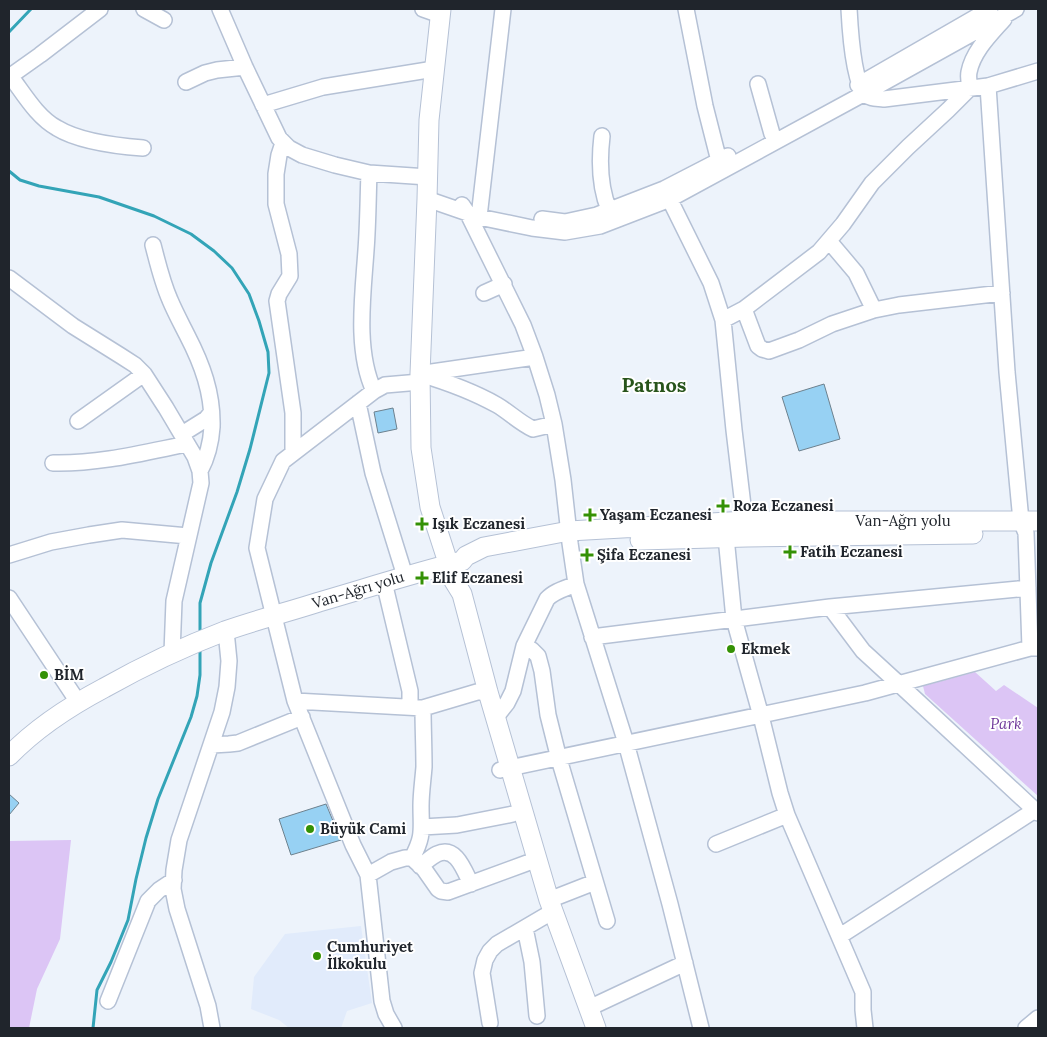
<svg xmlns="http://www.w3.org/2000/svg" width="1047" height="1037" font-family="Lora,serif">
  <rect width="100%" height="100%" fill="#edf3fb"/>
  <path fill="#e1ebfb" d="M361 926 372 1003 347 1011 341 1028H289L279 1020 251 1009 254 977 285 934Z"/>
  <path fill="#dcc5f5" d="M975 672 996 691 1004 685 1038 708V796L925 694 923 686Z
    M71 840 60 939 37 989 29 1028H9V841Z"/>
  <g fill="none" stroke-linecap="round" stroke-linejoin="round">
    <path stroke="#33a4b7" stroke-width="3" d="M9 32 31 9
      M9 171 20 180 39 186 99 197 154 216 191 234 214 251 232 268 249 294 259 321 268 352 269 373 250 449 237 492 211 563 200 603V630
      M93 1028 97 990 111 962 128 920 136 879 146 838 158 799 191 717 197 696 200 675V651"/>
  </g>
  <path fill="#97d1f3" stroke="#6d818e" d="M824 384 840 439 799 451 782 397Z
    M393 408 397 429 378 433 374 412Z
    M9 794 19 803 9 815Z
    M326 804 341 840 291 855 279 819Z"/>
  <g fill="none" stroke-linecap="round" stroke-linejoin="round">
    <g stroke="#b5c1d5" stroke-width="18">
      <path id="minor" d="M144 9 164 20
        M220 9 245 67 279 138 289 148 302 155 335 165 369 173 428 177
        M423 9 440 15
        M686 9 705 106 721 169
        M849 9C850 28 853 80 865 94 870 99 877 98 884 99L988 86 1038 71
        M9 77 40 55 100 9
        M11 77C24 94 37 117 57 128 80 142 116 146 143 148
        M186 82 205 73 217 70 245 67
        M758 84 772 134
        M858 85 990 9
        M988 86 1007 372 1021 521 1026 533 1030 648
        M263 105 323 87 434 69
        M602 136C599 161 600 188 609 210
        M283 143 279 155 276 174V204L289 254 290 276 279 294 277 301 293 413V453
        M369 173C368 198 368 224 366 250 363 295 355 350 374 391
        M665 190 711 283 723 320 734 430 746 531
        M427 199 479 217 532 228 565 232 600 226 670 199 865 93 1016 9
        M462 205 468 214 523 325 535 357 547 395 554 424 563 480 570 543 576 584 626 743 670 904 701 1028
        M479 217 503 9
        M542 219 565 222 597 215 664 189 728 156
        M829 241 856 273 874 310
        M153 245C158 264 162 282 170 300 175 312 181 323 187 335 202 364 213 393 212 427 211 443 208 456 200 471
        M9 278 73 326 121 356 135 365 144 374 166 408 195 457 200 471 201 483 174 601 172 653
        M484 293 504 284
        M744 309 758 346 762 349 769 351 799 340 832 324 874 310 899 305 1002 293
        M723 320 744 309 819 252 843 224 872 183 908 147 948 110 970 88C969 83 968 77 969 72 973 51 991 34 1004 19
        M425 373 535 357
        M420 374C447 382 472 391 497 405 509 412 520 423 533 429L554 424
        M358 403 373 473 405 576
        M78 421 144 374
        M182 434 206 419 211 413
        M53 463C99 464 142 453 187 444
        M726 537 734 619 761 716 780 793 787 815 863 992V1010L865 1028
        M9 555 51 542 89 535 122 530 188 536
        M384 582 410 691V707
        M9 598 78 702
        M830 607 863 651 899 684 1038 813
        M592 637 830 607 1028 588
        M524 646 532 650 538 656 542 671 548 715 559 759 607 921
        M295 701 423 708 477 692H488
        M496 717 507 703 513 691 524 646 547 599C554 591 567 588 576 584
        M212 745 229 744 238 743 302 717
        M500 770 865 693 1030 648H1038
        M422 827 457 825 513 814
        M716 844 787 815
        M412 858C424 836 421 830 421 806 421 793 423 780 424 767 424 747 423 727 423 708
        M420 866C426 862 431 857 437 854 456 845 464 870 471 884
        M368 875 391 862 405 858H412L424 869 438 889 441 891 448 892 527 863
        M549 900 595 882
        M525 928 532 962 537 1016
        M840 936 1035 810
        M108 1001 148 901 159 890 174 880
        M589 1008 685 963
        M490 1023 482 973 485 960 490 951 497 944 545 916
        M212 1028 208 1006 177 909 173 889 174 870 179 840 222 712 227 687 229 661 226 631
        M394 1028 386 1014 382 1001 368 875 353 845 295 701 257 548 265 499 283 461 374 391 385 385 420 382
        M1026 1028 1038 1018"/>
    </g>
    <g stroke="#b5c1d5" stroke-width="21">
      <path id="major" d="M441 9 429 120 427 199 420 374 421 448 430 507 454 581 462 594 488 692 549 900 596 1028
        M640 540 747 537 973 534
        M9 756C36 728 70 706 104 688 143 666 183 647 225 631 256 620 288 612 319 602 367 588 414 573 462 561L466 556 484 547 569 531 746 521H1038"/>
    </g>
    <use href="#minor" stroke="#fff" stroke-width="15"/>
    <use href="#major" stroke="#fff" stroke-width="19"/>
  </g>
  <g fill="#349105" stroke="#fff" stroke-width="2">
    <path d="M720.5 498.5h5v5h5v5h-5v5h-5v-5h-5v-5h5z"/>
    <path d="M587.5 507.5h5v5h5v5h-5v5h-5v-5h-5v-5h5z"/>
    <path d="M419.5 516.5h5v5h5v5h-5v5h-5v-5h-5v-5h5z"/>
    <path d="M787.5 544.5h5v5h5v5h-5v5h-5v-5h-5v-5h5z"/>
    <path d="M584.5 547.5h5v5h5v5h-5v5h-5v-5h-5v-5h5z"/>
    <path d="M419.5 570.5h5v5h5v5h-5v5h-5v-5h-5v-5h5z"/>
    <circle cx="731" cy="649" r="5"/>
    <circle cx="44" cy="675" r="5"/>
    <circle cx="310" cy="829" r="5"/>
    <circle cx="317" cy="956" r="5"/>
  </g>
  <g text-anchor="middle" stroke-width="4" stroke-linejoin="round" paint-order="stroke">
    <g font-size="15" font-weight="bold" fill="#20252c" stroke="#fff" text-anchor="start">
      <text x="733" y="511">Roza Eczanesi</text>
      <text x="600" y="520">Yaşam Eczanesi</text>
      <text x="432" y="529">Işık Eczanesi</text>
      <text x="800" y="557">Fatih Eczanesi</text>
      <text x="597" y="560">Şifa Eczanesi</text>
      <text x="432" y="583">Elif Eczanesi</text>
      <text x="741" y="654">Ekmek</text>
      <text x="54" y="680">BİM</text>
      <text x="320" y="834">Büyük Cami</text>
      <text x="327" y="952">Cumhuriyet<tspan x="327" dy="17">İlkokulu</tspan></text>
    </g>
    <g font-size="15" fill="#20252c" stroke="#fff">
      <text x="903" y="526">Van-Ağrı yolu</text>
      <text transform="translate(358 590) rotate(-17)" y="5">Van-Ağrı yolu</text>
    </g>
    <g font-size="15" font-style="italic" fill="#6f389a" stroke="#fff">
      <text x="1006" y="729">Park</text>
    </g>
    <g font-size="20" font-weight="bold" fill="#28541b" stroke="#fff">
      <text x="654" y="392">Patnos</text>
    </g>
  </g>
  <rect width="1047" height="1037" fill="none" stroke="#20252c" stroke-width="20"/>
</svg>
